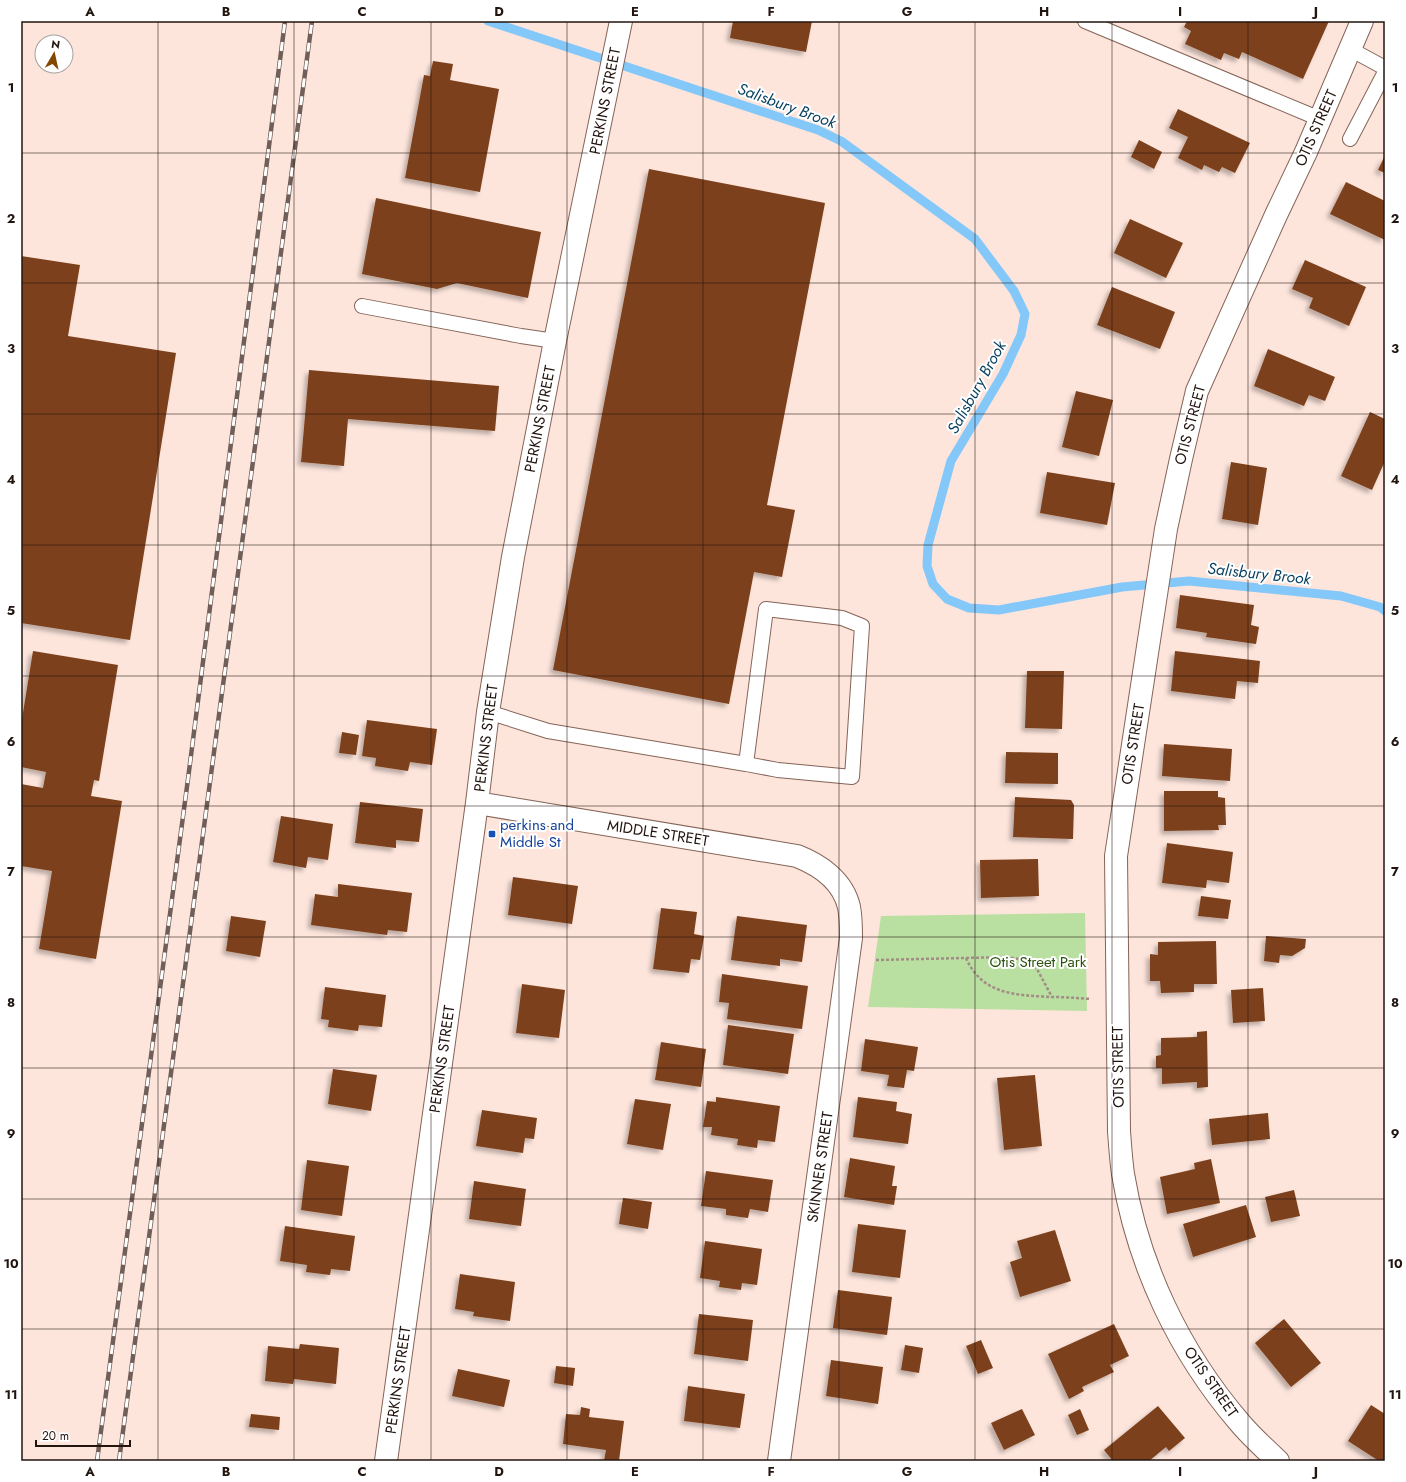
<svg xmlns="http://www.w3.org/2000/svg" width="1406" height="1482" font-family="Jost,sans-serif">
  <defs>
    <filter id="shadow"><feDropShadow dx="-3.5" dy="3.5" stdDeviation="2" flood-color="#0004"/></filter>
  </defs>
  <rect width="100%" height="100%" fill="#fde5dc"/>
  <path fill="#b9e0a1" d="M1085 913 1087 1011 868 1007 881 916Z"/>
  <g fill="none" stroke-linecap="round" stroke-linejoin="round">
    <path stroke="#84c8f9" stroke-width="9" d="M488 21 818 130 841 141 975 239 1014 291 1025 314 1021 335 1003 374 951 461 928 545 927 566 933 584 947 599 969 608 999 610 1122 587 1189 581 1341 596 1380 607 1385 611"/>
  </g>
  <path fill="#7d401a" filter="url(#shadow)" d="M733 21H812L806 52 730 38Z
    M1187 21H1329L1303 79 1242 52 1239 59 1224 53 1221 60 1185 44 1191 31 1184 27Z
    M433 61 453 64 450 80 499 89 480 192 405 178 424 75 430 76Z
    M1178 109 1250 143 1235 173 1222 167 1219 172 1204 165 1202 170 1178 158 1188 137 1169 128Z
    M1139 140 1162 152 1154 169 1131 157Z
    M1385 155V173L1378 170Z
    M649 169 825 203 767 505 795 510 782 577 754 572 729 704 553 670Z
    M1346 182 1385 201V240L1330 214Z
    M376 198 541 232 528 298 457 283 437 289 362 274Z
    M1130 219 1183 243 1166 278 1114 253Z
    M21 256 80 265 68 336 176 353 130 640 21 623Z
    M1305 260 1366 287 1349 326 1309 308 1313 298 1292 289Z
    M1112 287 1175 312 1160 349 1097 325Z
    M1268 349 1335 377 1325 401 1309 395 1304 406 1254 386Z
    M309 370 499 386 495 431 348 419 344 466 301 462Z
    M1076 391 1113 400 1099 456 1062 447Z
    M1370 412 1385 419V461L1372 490 1341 476Z
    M1231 462 1267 468 1258 525 1222 519Z
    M1047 472 1115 483 1107 525 1040 513Z
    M1180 595 1254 605 1251 625 1259 627 1256 644 1206 637 1207 633 1176 628Z
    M33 651 118 665 99 781 94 780 91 796 122 801 96 959 39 949 52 871 21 866V784L43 788 46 772 21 767V725Z
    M1175 651 1260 661 1258 683 1237 681 1235 699 1171 691Z
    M1027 671H1064L1062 729 1025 728Z
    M367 720 437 729 432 765 410 762 408 771 375 766 376 758 362 756Z
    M342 732 359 735 356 755 339 753Z
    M1164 744 1232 749 1230 781 1162 776Z
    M1006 752 1058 753V784L1005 783Z
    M1164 791H1218V797L1225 798 1226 825H1218L1219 830 1164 831Z
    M1015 797 1071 800 1074 805 1073 839 1013 837Z
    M360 802 423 809 419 842 396 840V848L355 843Z
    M281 816 333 824 328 860 308 857 306 868 273 862Z
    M1167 843 1233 852 1229 883 1207 880 1206 888 1162 883Z
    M1038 859 1039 896 981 898 980 860Z
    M513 877 578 886 572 924 508 915Z
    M338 884 412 893 407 932 388 930 387 935 311 925 315 894 338 897Z
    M1201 896 1231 900 1228 919 1198 916Z
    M661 908 697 912 694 934 704 936 700 960 691 959 689 973 653 969Z
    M231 916 266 921 260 957 226 951Z
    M737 916 807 925 802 962 780 959V966L731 960Z
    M1266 936 1306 939 1305 948 1292 956 1280 955 1279 963 1264 961Z
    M1216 941 1217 984H1194V992L1161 993 1160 981H1150V954L1158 955V942Z
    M722 974 808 986 802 1029 727 1019 729 1003 719 1002Z
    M522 984 565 990 559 1038 516 1033Z
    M325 987 386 995 382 1027 359 1025 358 1031 328 1027 329 1020 321 1019Z
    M1263 988 1265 1021 1233 1023 1231 990Z
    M728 1025 794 1034 788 1074 723 1065Z
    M1207 1031 1208 1087 1197 1088V1082L1162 1084V1068H1156V1056L1161 1055V1038L1197 1037V1032Z
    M865 1039 918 1047 914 1071 907 1070 904 1088 887 1086 889 1075 861 1071Z
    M661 1042 706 1049 701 1087 655 1080Z
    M333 1069 377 1075 371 1111 328 1104Z
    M1035 1075 1042 1146 1004 1150 997 1078Z
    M716 1097 780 1106 775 1142 758 1140 757 1148 737 1145 738 1139 711 1135 712 1127H703L707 1101 716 1102Z
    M858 1097 897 1102 896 1111 912 1114 908 1144 853 1137Z
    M635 1099 671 1104 663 1150 627 1144Z
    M482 1110 537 1118 534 1139 525 1138 523 1153 476 1146Z
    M1268 1113 1270 1139 1212 1145 1209 1119Z
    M850 1158 895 1166 892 1186H897L894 1205 844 1197Z
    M1211 1159 1220 1203 1167 1214 1160 1177 1195 1169 1194 1163Z
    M307 1160 349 1166 342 1216 301 1210Z
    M706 1171 773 1180 768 1212 750 1209 748 1218 726 1215V1209L701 1206Z
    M474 1181 526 1189 521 1226 469 1219Z
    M1294 1190 1300 1216 1271 1222 1265 1197Z
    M623 1198 652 1202 648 1229 619 1224Z
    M1246 1205 1256 1237 1193 1257 1183 1224Z
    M858 1224 906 1230 900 1278 852 1272Z
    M285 1226 355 1236 350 1271 331 1269 330 1275 306 1272 307 1265 280 1261Z
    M1055 1230 1071 1281 1020 1297 1010 1262 1022 1258 1017 1241Z
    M705 1241 762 1249 757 1285 742 1283 741 1290 719 1287 720 1281 700 1278Z
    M460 1274 515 1282 510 1321 473 1316 474 1312 455 1309Z
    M838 1290 892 1297 887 1335 833 1328Z
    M699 1314 753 1320 748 1361 694 1354Z
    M1284 1319 1321 1363 1291 1387 1255 1343Z
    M1114 1324 1129 1356 1110 1365 1114 1372 1082 1387 1084 1391 1069 1399 1048 1354Z
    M981 1340 993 1368 978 1374 966 1346Z
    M300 1344 339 1348 336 1384 294 1379 293 1384 265 1381 268 1346 299 1349Z
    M905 1345 923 1348 919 1373 901 1370Z
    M831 1360 883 1367 878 1404 826 1396Z
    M556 1366 575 1368 573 1386 554 1383Z
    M458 1369 510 1380 504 1407 452 1396Z
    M688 1386 745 1394 740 1428 684 1421Z
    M1371 1405 1385 1414V1461H1379L1348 1441Z
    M1158 1406 1185 1438 1169 1451 1166 1447 1149 1461H1113L1104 1450Z
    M581 1407 590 1409 589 1417 624 1421 619 1461H604L606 1450 563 1444 566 1414 580 1415Z
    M1022 1409 1035 1435 1004 1450 991 1423Z
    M1080 1409 1089 1430 1077 1435 1068 1415Z
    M251 1414 280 1417 279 1430 249 1427Z"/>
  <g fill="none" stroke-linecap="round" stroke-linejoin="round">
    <g stroke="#856457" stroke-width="16">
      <path id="lane" d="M1085 21 1320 119
        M1350 49 1385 68
        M1350 139 1385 72
        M362 306 521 336 555 341
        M488 712 548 731 746 764 766 609 842 618 862 626 852 777 778 770 746 764"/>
    </g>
    <g stroke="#856457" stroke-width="24">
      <path id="street" d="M477 803 797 856C820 865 843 881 849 907 851 917 851 928 851 938L779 1461
        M386 1461 477 803 488 712 513 557 555 341 621 21
        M1278 1461C1265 1449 1251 1436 1240 1423 1179 1352 1138 1265 1123 1174 1121 1160 1120 1145 1119 1131L1116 856 1166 529 1181 459 1197 391 1276 215 1306 152 1362 21"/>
    </g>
    <path stroke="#a18d85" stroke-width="2.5" stroke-dasharray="3 2" stroke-linecap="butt" d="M966 958C982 995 1016 995 1051 997 1064 997 1077 998 1091 999
      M876 960 1007 957 1024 960 1037 969 1052 997"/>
    <use href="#lane" stroke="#fff" stroke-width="14"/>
    <use href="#street" stroke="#fff" stroke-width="22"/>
    <g stroke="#705e58" stroke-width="4.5">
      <path id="rail" d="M97 1461 188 779 285 21
        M119 1461 312 21"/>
    </g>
    <use href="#rail" stroke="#fff" stroke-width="3" stroke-dasharray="9" stroke-linecap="butt"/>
  </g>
  <path fill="none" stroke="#22140f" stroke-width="1" stroke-opacity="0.55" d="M158 21V1461M294 21V1461M431 21V1461M567 21V1461M703 21V1461M839 21V1461M975 21V1461M1112 21V1461M1248 21V1461M21 153H1385M21 283H1385M21 414H1385M21 545H1385M21 676H1385M21 806H1385M21 937H1385M21 1068H1385M21 1199H1385M21 1329H1385"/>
  <rect fill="#1a4fb4" stroke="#fff" stroke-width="1.5" x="488" y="830" width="8" height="8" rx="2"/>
  <g text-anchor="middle" stroke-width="4" stroke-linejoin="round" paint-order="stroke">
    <g font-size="15" fill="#22140f" stroke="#fff">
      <text transform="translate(605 101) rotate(-79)" y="5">PERKINS STREET</text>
      <text transform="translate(1316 128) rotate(-66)" y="5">OTIS STREET</text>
      <text transform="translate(540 419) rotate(-79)" y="5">PERKINS STREET</text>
      <text transform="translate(1190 425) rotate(-75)" y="5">OTIS STREET</text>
      <text transform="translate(486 738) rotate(-83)" y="5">PERKINS STREET</text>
      <text transform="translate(1133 744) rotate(-81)" y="5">OTIS STREET</text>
      <text transform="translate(658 833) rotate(9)" y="5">MIDDLE STREET</text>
      <text transform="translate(442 1059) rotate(-82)" y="5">PERKINS STREET</text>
      <text transform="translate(1118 1067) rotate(-91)" y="5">OTIS STREET</text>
      <text transform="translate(820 1167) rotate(-82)" y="5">SKINNER STREET</text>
      <text transform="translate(398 1380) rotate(-82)" y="5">PERKINS STREET</text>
      <text transform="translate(1211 1382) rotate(55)" y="5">OTIS STREET</text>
    </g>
    <g font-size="15" fill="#164399" stroke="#fff" text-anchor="start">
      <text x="500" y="830">perkins and<tspan x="500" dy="17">Middle St</tspan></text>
    </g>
    <g font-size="15" fill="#2e5310" stroke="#fff">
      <text x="1038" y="967">Otis Street Park</text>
    </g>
    <g font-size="16" font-style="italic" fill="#073f5f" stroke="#fff">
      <text transform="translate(787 105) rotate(20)" y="6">Salisbury Brook</text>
      <text transform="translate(976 387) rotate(-61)" y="6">Salisbury Brook</text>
      <text transform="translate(1259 573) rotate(6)" y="6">Salisbury Brook</text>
    </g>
  </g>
  <rect width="1406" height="1482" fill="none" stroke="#ffffff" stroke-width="44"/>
  <g transform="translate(54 54) rotate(9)"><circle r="19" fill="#ffffff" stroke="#a7a19f"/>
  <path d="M0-3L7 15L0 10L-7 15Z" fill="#834700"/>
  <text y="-6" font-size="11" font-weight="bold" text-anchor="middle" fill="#22140f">N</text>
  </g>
  <path d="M36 1440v6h94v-6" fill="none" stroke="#22140f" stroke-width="2"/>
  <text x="42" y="1440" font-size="12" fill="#22140f" stroke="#ffffff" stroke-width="3" paint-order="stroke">20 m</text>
  <rect x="22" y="22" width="1362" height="1438" fill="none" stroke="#22140f" stroke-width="1.5"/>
  <g font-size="13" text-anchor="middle" font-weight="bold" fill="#22140f">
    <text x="90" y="16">A</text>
    <text x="226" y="16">B</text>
    <text x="362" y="16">C</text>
    <text x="499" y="16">D</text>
    <text x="635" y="16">E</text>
    <text x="771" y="16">F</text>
    <text x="907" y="16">G</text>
    <text x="1044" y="16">H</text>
    <text x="1180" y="16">I</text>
    <text x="1316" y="16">J</text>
    <text x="11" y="92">1</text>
    <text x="1395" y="92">1</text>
    <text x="11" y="223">2</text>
    <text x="1395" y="223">2</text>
    <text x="11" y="353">3</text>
    <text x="1395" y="353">3</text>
    <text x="11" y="484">4</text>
    <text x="1395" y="484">4</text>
    <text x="11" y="615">5</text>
    <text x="1395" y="615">5</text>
    <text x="11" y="746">6</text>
    <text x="1395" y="746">6</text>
    <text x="11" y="876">7</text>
    <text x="1395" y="876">7</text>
    <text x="11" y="1007">8</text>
    <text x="1395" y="1007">8</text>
    <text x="11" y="1138">9</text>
    <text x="1395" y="1138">9</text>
    <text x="11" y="1268">10</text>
    <text x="1395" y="1268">10</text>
    <text x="11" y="1399">11</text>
    <text x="1395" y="1399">11</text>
    <text x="90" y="1476">A</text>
    <text x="226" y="1476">B</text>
    <text x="362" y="1476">C</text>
    <text x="499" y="1476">D</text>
    <text x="635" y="1476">E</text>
    <text x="771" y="1476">F</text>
    <text x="907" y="1476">G</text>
    <text x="1044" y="1476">H</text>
    <text x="1180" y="1476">I</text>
    <text x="1316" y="1476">J</text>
  </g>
</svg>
